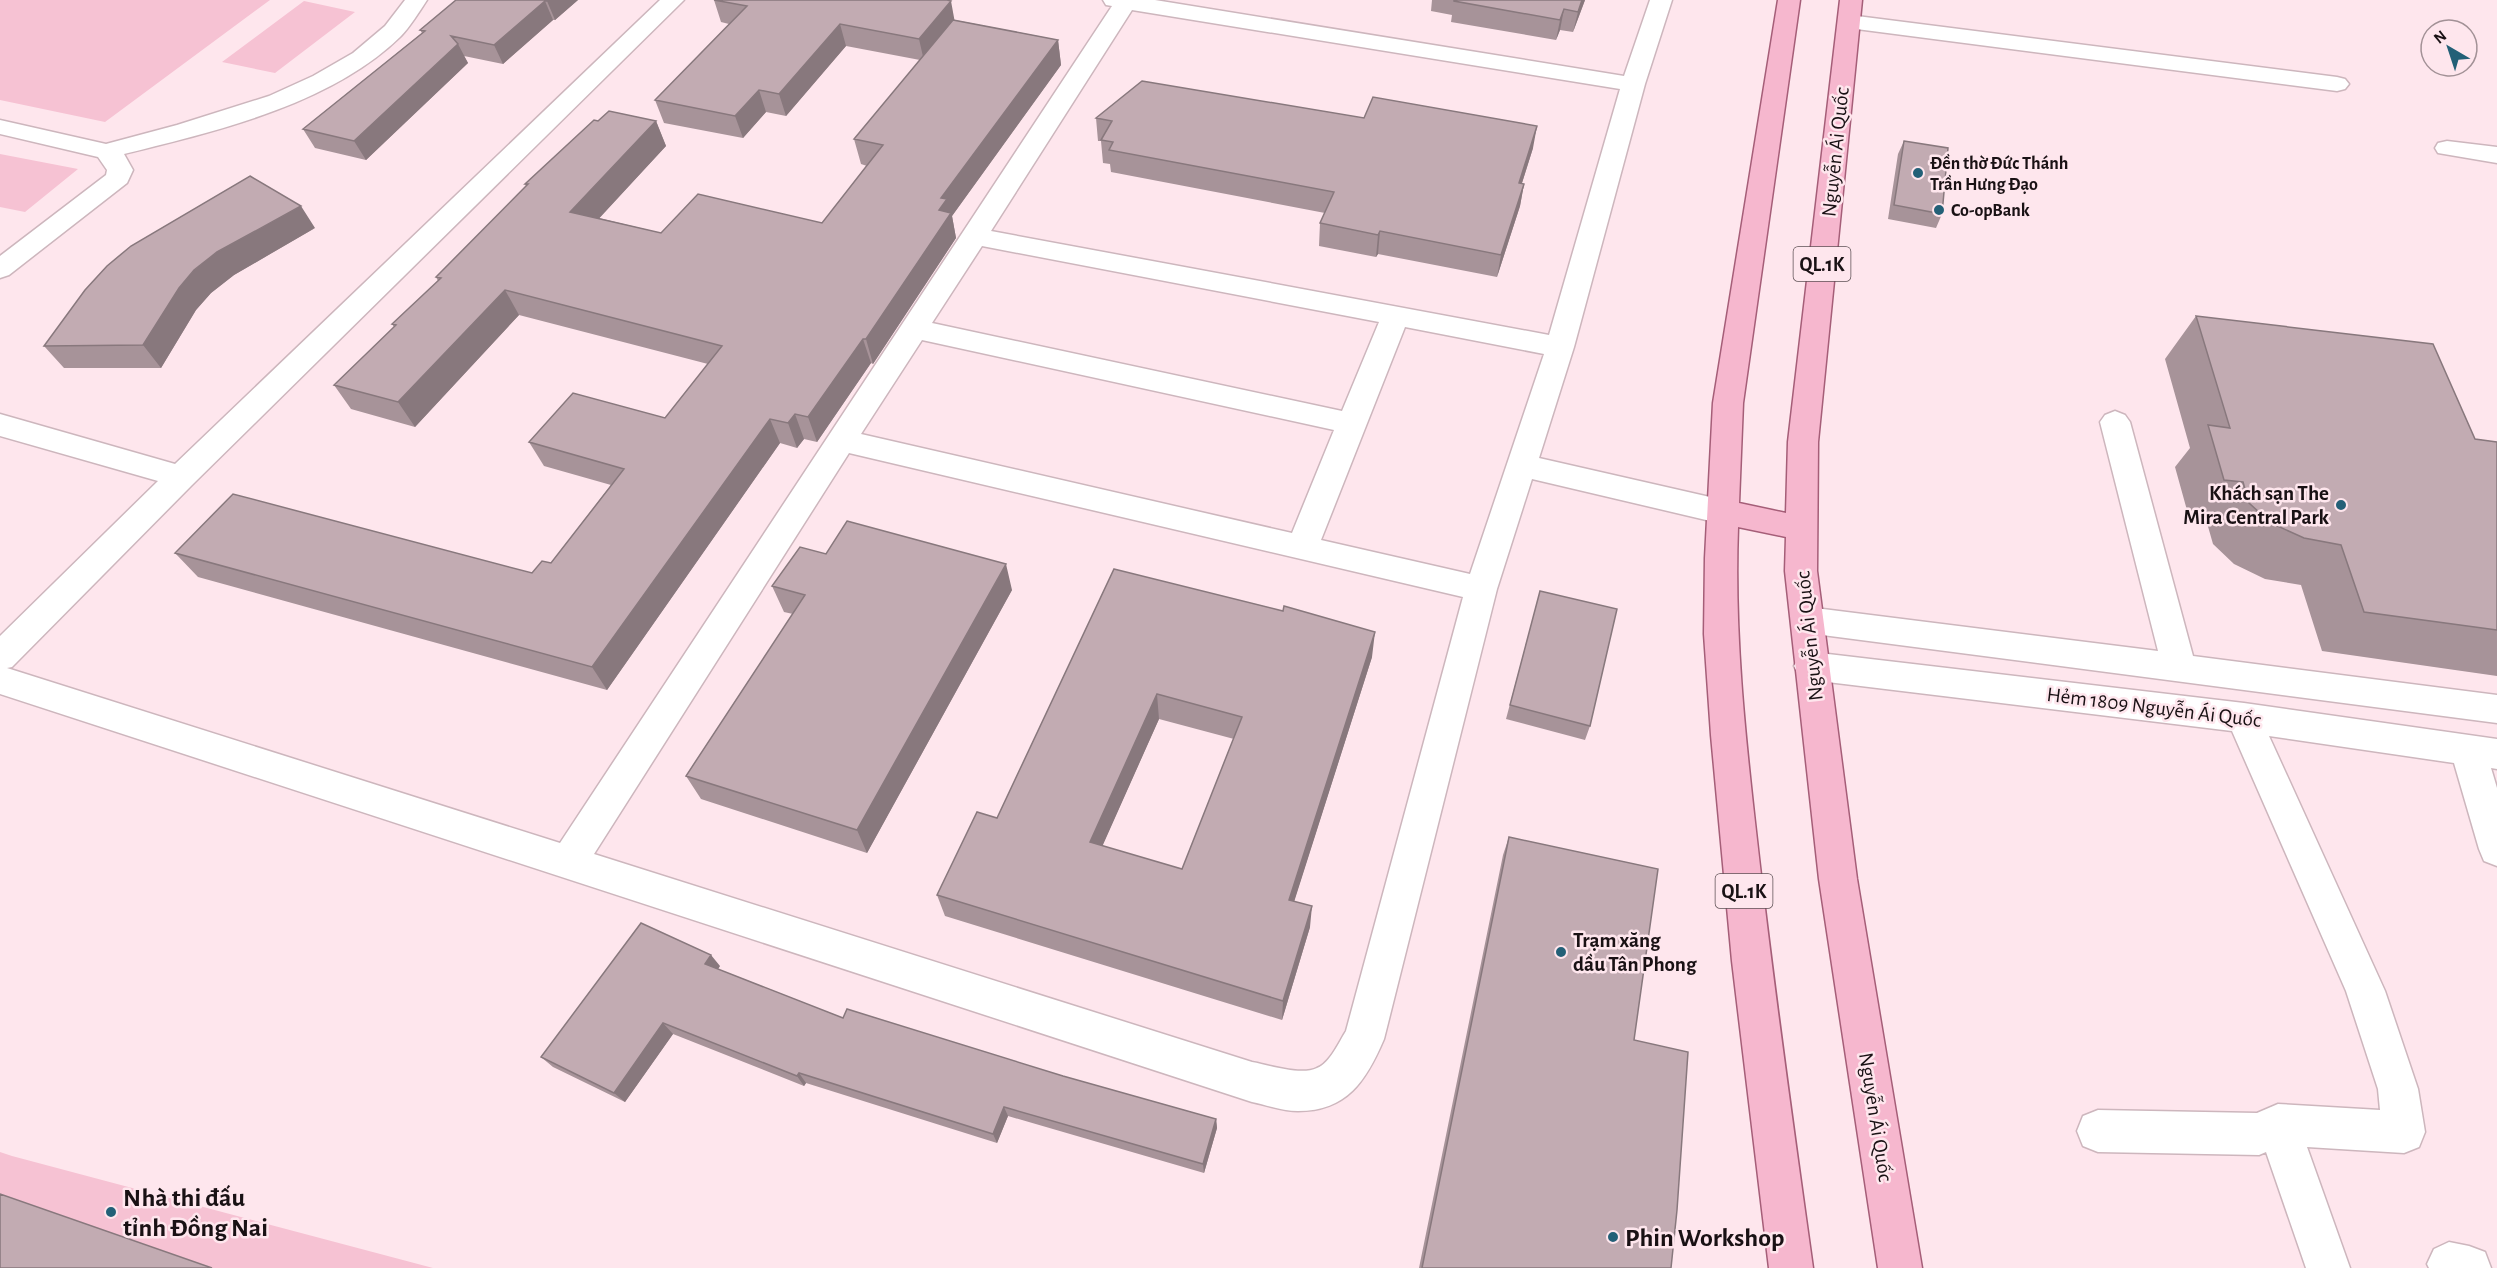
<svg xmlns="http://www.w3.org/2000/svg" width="2497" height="1268" font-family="'Alegreya Sans',sans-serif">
  <rect width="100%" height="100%" fill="#fee6ed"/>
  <path fill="#f6c2d3" d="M0 0H270L105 122 0 100Z
    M304 1 355 12 275 73 222 62Z
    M0 154 78 169 25 212 0 207Z
    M0 1152 12 1156 433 1268H0Z"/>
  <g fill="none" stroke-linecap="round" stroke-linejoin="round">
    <g stroke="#cdb6bd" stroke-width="3">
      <path id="minor" d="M405 0H427C419 12 410 27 400 37 330 105 216 131 124 154L133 170 127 183 9 275 0 278V256L106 175 107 170 98 157 0 134V120L106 144 177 125 269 96 313 76 353 53 385 26Z
        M660 0H684L192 485 12 667 7 668 560 843 1112 6 1106 5 1103 0H1155L1624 76 1650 0H1672L1645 84 1574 347 1539 458 1723 500 1734 504 1738 512 1734 520 1723 524 1532 479 1497 589 1384 1039C1366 1081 1347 1111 1298 1111 1283 1111 1266 1105 1252 1102L0 694V636L158 481 0 436V414L175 464ZM1132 10 1620 89 1549 335 991 231ZM982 246 1379 322 1342 411 932 323ZM1405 327 1544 354 1470 574 1321 540ZM922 340 1334 430 1292 533 861 434ZM849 453 1463 597 1346 1031C1339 1042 1330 1063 1317 1068 1301 1076 1269 1065 1252 1062L594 854Z
        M1849 15 2337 77 2345 79 2349 84 2345 89 2337 91 1841 27 1838 22 1841 17Z
        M2447 141 2497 147V163L2438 153 2435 148 2438 143Z
        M2115 411 2125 415 2130 422 2193 656 2497 695V723L1807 633 1795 629 1791 620 1795 611 1807 607 2158 651 2100 422 2105 415Z
        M1811 652 2244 703 2497 739V769L2491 768 2497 788V866L2484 861 2479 849 2454 763 2269 736 2385 991 2418 1089 2425 1132 2419 1147 2404 1153 2307 1147 2350 1268H2306L2266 1152 2259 1155 2098 1152 2083 1146 2077 1131 2083 1116 2098 1110 2257 1113 2278 1104 2380 1110 2378 1089 2346 991 2232 731 1811 680 1799 676 1794 666 1799 656Z
        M2449 1242 2469 1246 2485 1252 2491 1268H2429L2427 1264 2434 1249Z"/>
    </g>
    <g stroke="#a55e78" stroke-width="3">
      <path id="major" d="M1778 0H1800L1743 403 1739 503 1786 513 1788 442 1840 0H1862L1818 442 1817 571 1857 879 1922 1268H1878L1819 879 1785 571 1786 537 1738 527C1734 632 1745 735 1757 840 1773 983 1793 1125 1813 1268H1769L1732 961 1711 735 1704 634 1705 558 1713 403Z"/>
    </g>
    <use href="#minor" fill="#fff" fill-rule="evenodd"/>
    <use href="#major" fill="#f6b7ce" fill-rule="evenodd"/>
  </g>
  <path fill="#a79399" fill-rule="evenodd" d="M456 0H578L555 20H553L503 64 464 56 468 63 366 160 315 148 303 129 422 33 420 30Z
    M714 0 955 20 1058 40 1061 65 952 216 956 238 873 364 871 363 817 442 804 439 797 448 780 443 607 690 198 577 175 553 532 573 551 563 611 485 544 466 529 442 665 418 708 364 519 315 415 427 351 409 334 385 394 327 392 324 438 281 436 277 526 186 525 184 598 121H656L666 146 599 218 661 233 822 223 867 166 861 164 854 139 920 60 846 46 786 116 766 112 743 138 664 123 655 100 729 24 721 22Z
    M1432 0H1585L1573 32 1560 30 1556 40 1451 22 1452 15 1431 11Z
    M1096 118 1533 148 1522 183 1524 184 1520 206 1497 277 1378 254 1376 257 1319 246 1320 223 1325 213 1111 172 1110 164 1103 163 1101 141H1098Z
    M1904 141 1942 214 1936 228 1888 219 1898 154Z
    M315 228 234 275 211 293 196 310 161 368H64L44 346Z
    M2196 316 2475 439 2497 442V676L2322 651 2301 585 2265 579 2234 564 2213 544 2207 523 2190 521 2175 467 2190 448 2165 359Z
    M826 554 1012 590 867 853 701 799 686 776 793 614 784 612 772 586Z
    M1114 569 1372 657 1294 901 1310 927 1282 1020 945 916 937 895 997 818ZM1159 719 1234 739 1182 869 1102 846Z
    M1540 591 1590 726 1585 740 1506 719Z
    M1509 837 1634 1040 1671 1268H1419L1503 855Z
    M720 966 718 969 843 1018 1063 1076 1216 1119 1217 1128 1204 1173 1008 1116 997 1143 806 1083 804 1086 673 1034 625 1102 553 1067 541 1057Z"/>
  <path fill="#88787d" d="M549 0H578L555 20 547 1Z
    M1582 0H1585L1573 32 1578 12Z
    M545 1 553 20 503 64 494 45Z
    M951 1 955 23 924 61 919 39Z
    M1564 9 1560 30 1556 40 1560 20Z
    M840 24 846 46 786 116 779 94Z
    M1058 40 1061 65 952 216 956 238 873 364 866 339 939 210 941 198Z
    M458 44 468 63 366 160 354 141Z
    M759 90 766 112 743 138 735 116Z
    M656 121 666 146 582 237 570 212Z
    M1537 126 1533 148 1515 205 1519 183Z
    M1524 184 1520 206 1497 277 1501 255Z
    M301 206 315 228 234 275 211 293 196 310 161 368 143 345 179 288 194 270 217 252Z
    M1380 231 1378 254 1376 257 1378 235Z
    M505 290 519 315 415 427 398 402Z
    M863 339 871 363 817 442 808 417Z
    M795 414 804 439 797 448 788 423Z
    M770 419 780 443 607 690 592 667Z
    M1006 564 1012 590 867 853 857 830Z
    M1375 632 1372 657 1288 921 1289 900Z
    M1157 694 1159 719 1094 865 1090 842Z
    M1312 906 1310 927 1282 1020 1283 1001Z
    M711 955 720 966 714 975 705 964Z
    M663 1023 673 1034 625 1102 614 1093Z
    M799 1073 806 1083 804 1086 797 1076Z
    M1004 1107 1008 1116 997 1143 993 1134Z
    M1216 1119 1217 1128 1204 1173 1203 1164Z"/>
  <path fill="#c2abb2" stroke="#88787d" stroke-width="1.5" fill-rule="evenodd" d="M456 0H549L547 1H545L494 45 451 36 458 44 354 141 303 129 425 31 420 30Z
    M714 0H947L951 1 919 39 840 24 779 94 759 90 735 116 655 100 747 6Z
    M1454 0H1582L1578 12 1564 9 1560 20 1454 1Z
    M953 20 1058 40 941 198 947 199 939 210 951 213 866 339H863L808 417 795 414 788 423 770 419 592 667 175 553 233 494 532 573 542 561 551 563 624 469 529 442 573 393 665 418 722 346 505 290 398 402 334 385 396 325 392 324 441 278 436 277 528 184H525L594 120 598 121 609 111 656 121 570 212 661 233 698 194 822 223 883 145 854 139Z
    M1142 81 1364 118 1373 97 1537 126 1519 183 1524 184 1501 255 1380 231 1378 235 1320 223 1334 192 1109 150 1113 142 1101 140 1112 121 1096 118Z
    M1904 141 1948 148 1942 214 1894 205Z
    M250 176 301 206 217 252 194 270 179 288 143 345 44 346 85 290 107 266 131 246Z
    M2196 316 2433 344 2475 439 2497 442V630L2364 612 2341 545 2304 538 2271 523 2249 503 2243 482 2224 480 2208 425 2230 428Z
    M847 521 1006 564 857 830 686 776 805 595 772 586 800 547 826 554Z
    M1114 569 1283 611 1284 606 1375 632 1289 900 1312 906 1283 1001 937 895 977 812 997 818ZM1157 694 1242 717 1182 869 1090 842Z
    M1540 591 1617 609 1590 726 1510 705Z
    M1509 837 1658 869 1634 1040 1688 1052 1677 1210 1671 1268H1422Z
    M641 923 711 955 705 964 843 1018 847 1009 1063 1076 1216 1119 1203 1164 1004 1107 993 1134 799 1073 797 1076 663 1023 614 1093 541 1057Z
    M0 1194 212 1268H0Z"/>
  <g fill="#236077" stroke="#fee6ed" stroke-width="2">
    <circle cx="1918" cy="173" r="6"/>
    <circle cx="1939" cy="210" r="6"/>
    <circle cx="2341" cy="505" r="6"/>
    <circle cx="1561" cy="952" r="6"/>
    <circle cx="111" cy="1212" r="6"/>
    <circle cx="1613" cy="1237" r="6"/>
  </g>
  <g text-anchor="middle" stroke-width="5" stroke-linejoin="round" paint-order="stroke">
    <g font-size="18" font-weight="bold" fill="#191114" stroke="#fee6ed" text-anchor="start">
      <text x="1930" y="169">Đền thờ Đức Thánh<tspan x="1930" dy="21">Trần Hưng Đạo</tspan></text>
      <text x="1951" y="216">Co-opBank</text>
    </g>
    <g fill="#fee6ed" stroke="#5e5155" stroke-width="1.5">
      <rect x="1793.5" y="247" width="57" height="34" rx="4.5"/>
      <rect x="1715.5" y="874" width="57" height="34" rx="4.5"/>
    </g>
    <g font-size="20" font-weight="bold" fill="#191114">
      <text x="1822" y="271">QL.1K</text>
      <text x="1744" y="898">QL.1K</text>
    </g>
    <g font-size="21" fill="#191114" stroke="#fee6ed">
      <text transform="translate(1835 152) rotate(-84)" y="7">Nguyễn Ái Quốc</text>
      <text transform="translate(1809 636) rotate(-96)" y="7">Nguyễn Ái Quốc</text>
      <text transform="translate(2154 707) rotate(7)" y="7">Hẻm 1809 Nguyễn Ái Quốc</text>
      <text transform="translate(1876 1117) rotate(81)" y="7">Nguyễn Ái Quốc</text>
    </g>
    <g font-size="21" font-weight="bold" fill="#191114" stroke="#fee6ed" text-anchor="end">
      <text x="2329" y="500">Khách sạn The<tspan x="2329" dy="24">Mira Central Park</tspan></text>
      <text x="1573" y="947" text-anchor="start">Trạm xăng<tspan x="1573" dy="24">dầu Tân Phong</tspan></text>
    </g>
    <g font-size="26" font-weight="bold" fill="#191114" stroke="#fee6ed" text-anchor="start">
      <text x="123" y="1206">Nhà thi đấu<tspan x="123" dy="30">tỉnh Đồng Nai</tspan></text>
      <text x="1625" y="1246">Phin Workshop</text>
    </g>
  </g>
  <g transform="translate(2449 48) rotate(321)"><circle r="28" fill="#fee6ed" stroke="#a29196" stroke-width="1.5"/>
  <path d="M0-4.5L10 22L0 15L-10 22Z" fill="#236077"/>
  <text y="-9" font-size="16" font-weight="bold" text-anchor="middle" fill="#191114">N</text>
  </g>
</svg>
